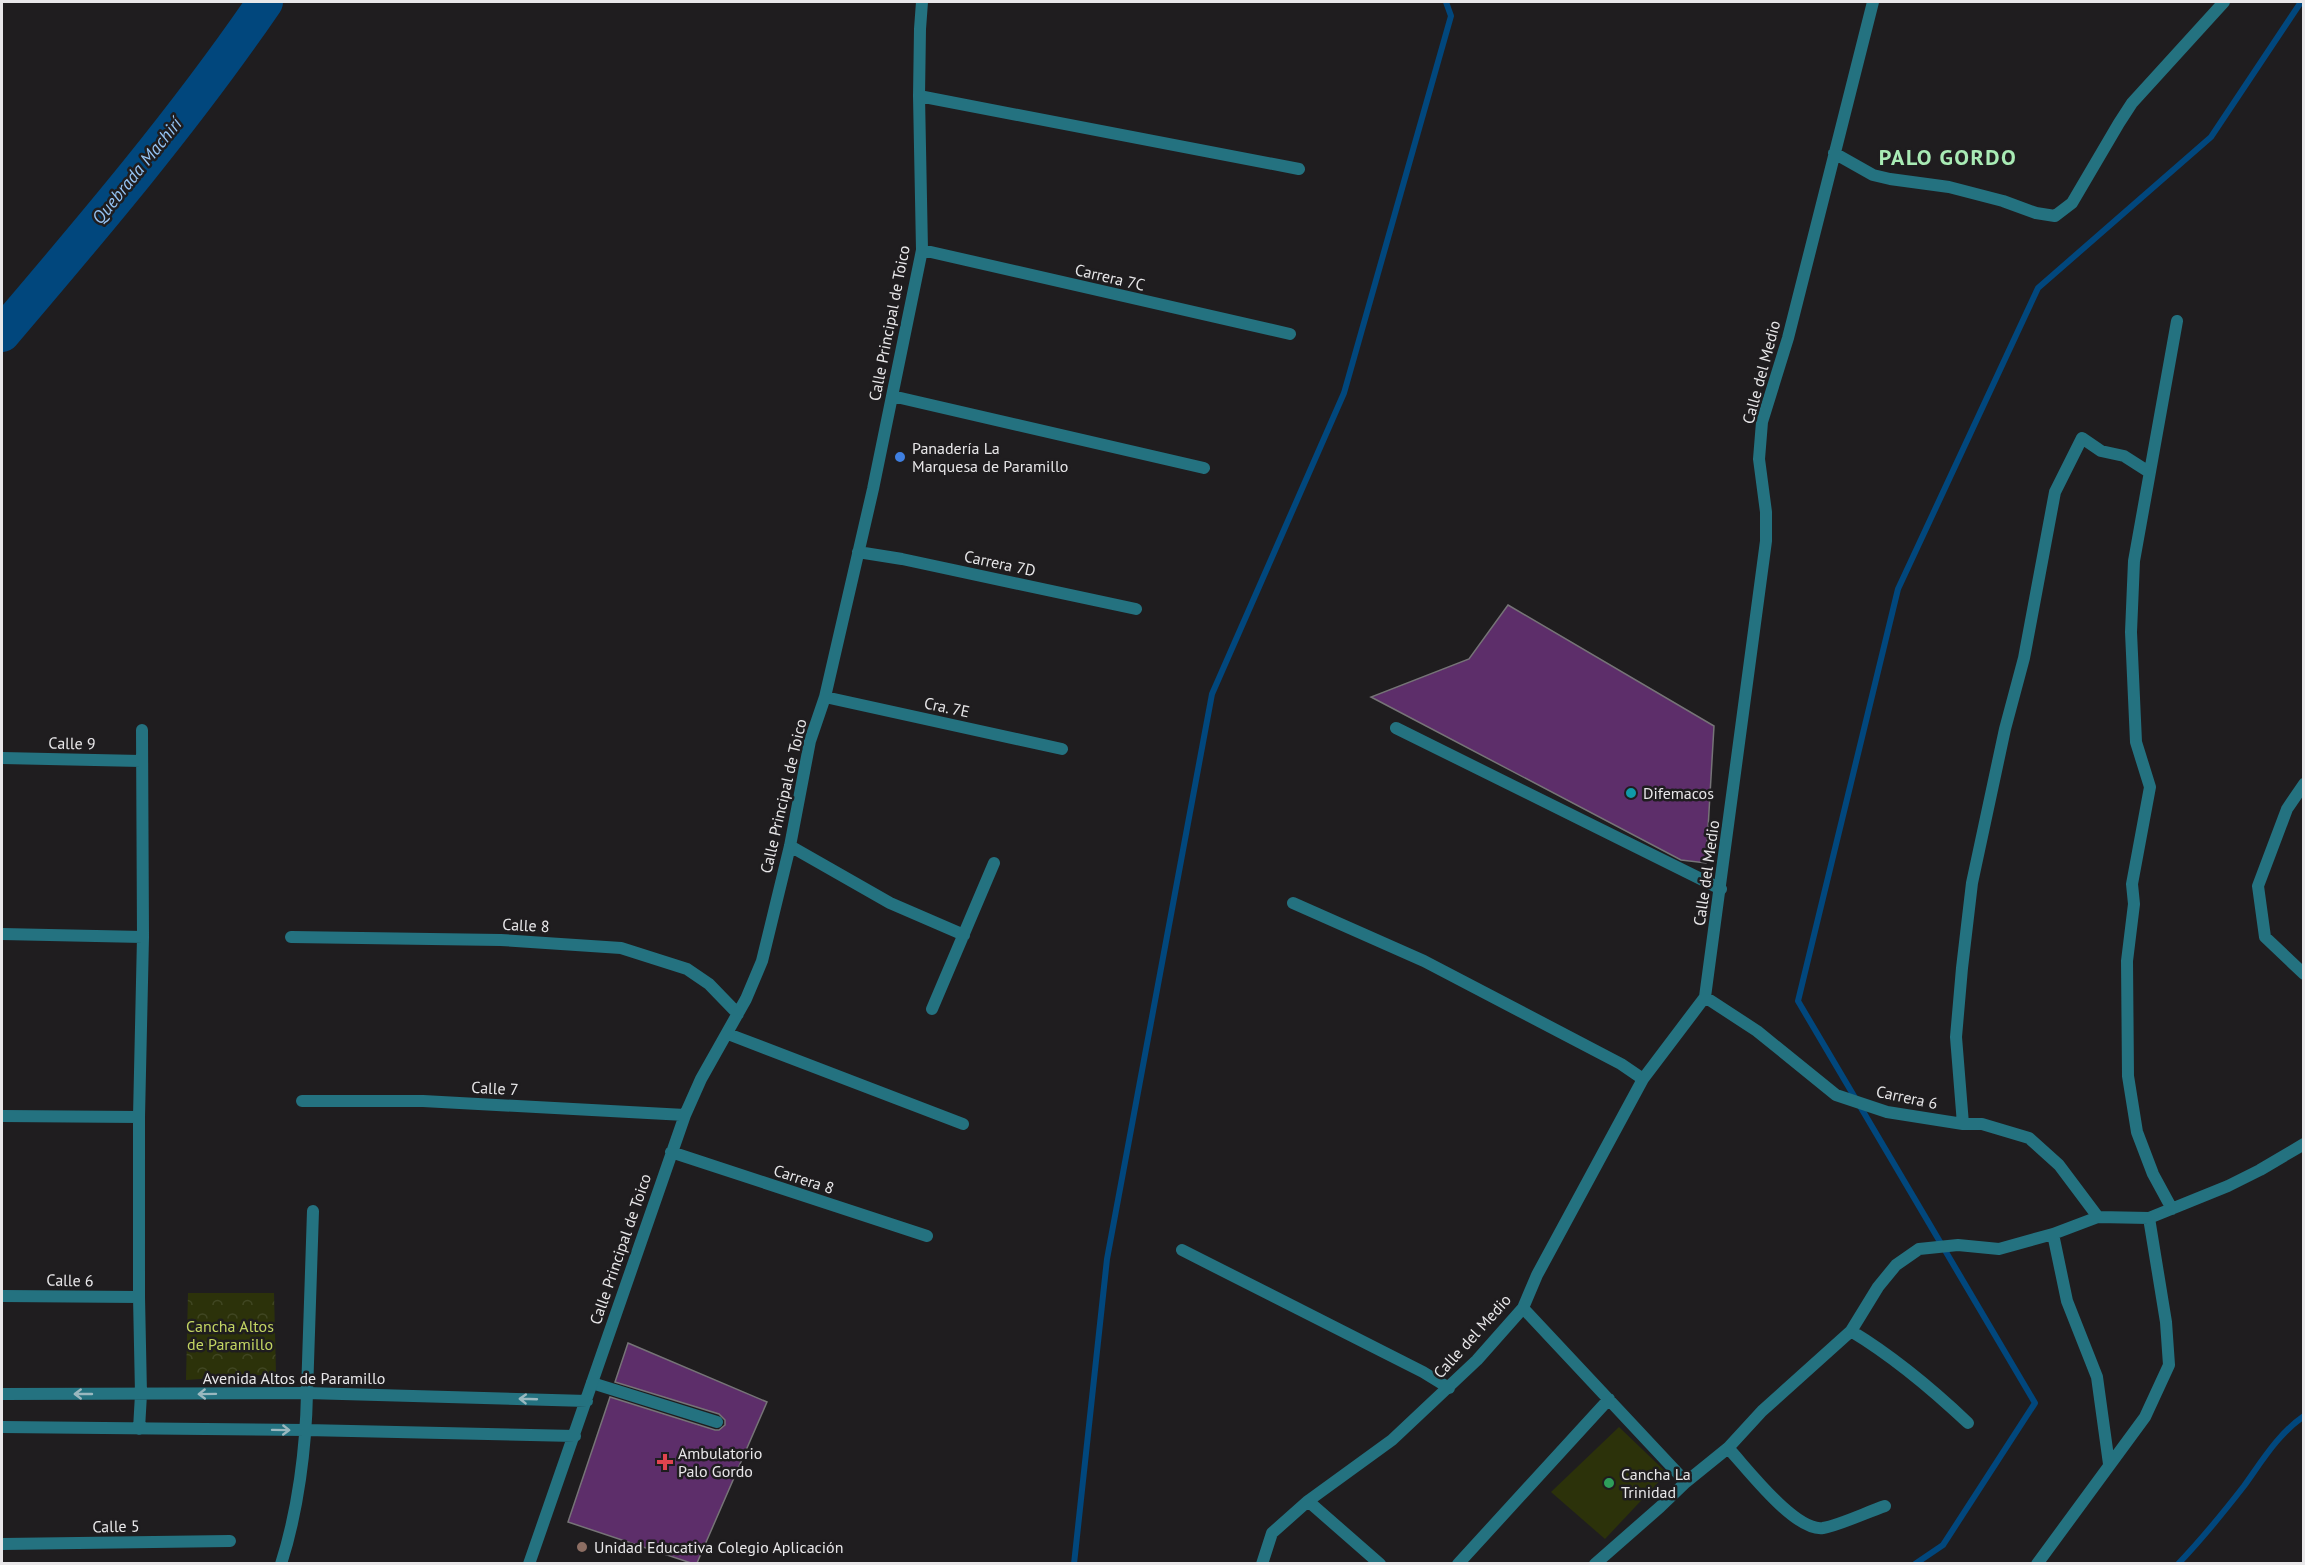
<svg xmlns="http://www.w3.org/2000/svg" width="2305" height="1565" font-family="'PT Sans',sans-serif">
  <defs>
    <pattern id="forest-crowns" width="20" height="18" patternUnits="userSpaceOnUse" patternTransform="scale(1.5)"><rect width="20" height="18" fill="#2c320a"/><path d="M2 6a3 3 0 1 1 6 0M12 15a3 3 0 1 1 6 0" fill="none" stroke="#404622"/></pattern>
  </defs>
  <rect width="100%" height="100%" fill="#1f1d1f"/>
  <path fill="url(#forest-crowns)" d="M188 1293H274L276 1374 186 1380Z"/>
  <path fill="#2c320a" d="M1619 1427 1667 1473 1605 1539 1551 1492Z"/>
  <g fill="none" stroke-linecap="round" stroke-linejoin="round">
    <path stroke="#01477d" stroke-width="6" d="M1074 1564 1107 1259 1212 694 1344 393 1451 16 1446 2
      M1915 1564 1943 1545 2035 1403 1798 1001 1898 589 2038 288 2211 137 2301 2
      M2178 1564C2202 1539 2223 1513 2244 1486 2262 1461 2278 1434 2304 1416"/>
    <path stroke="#01477d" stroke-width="36" d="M2 334C94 226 185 119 265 2"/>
  </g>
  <path fill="#5d2e6a" stroke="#767477" stroke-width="1.5" d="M1508 605 1714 726 1706 863 1681 860 1371 697 1469 659Z
    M628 1343 767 1402 697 1563H691L568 1522 610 1397 715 1430H719L725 1425V1420L719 1414 615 1382Z"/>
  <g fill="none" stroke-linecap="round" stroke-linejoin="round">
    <path stroke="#247280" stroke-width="12" d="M1396 728 1721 889
      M592 1383 717 1422
      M307 1393 313 1211"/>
    <path stroke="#247280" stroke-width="12" d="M919 96 1299 169
      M1834 153 1873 175 1890 179 1949 187 2003 201 2036 213 2055 216 2072 203 2119 123 2132 103 2224 2
      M922 250 1290 334
      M892 396 1204 468
      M858 552 902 559 1136 609
      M825 697 1062 749
      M2 758 141 761
      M2304 784 2287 809 2258 886 2265 937 2304 974
      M790 846 890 903 964 935
      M1293 903 1424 961 1621 1064 1643 1079
      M2 934 143 937
      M291 937 501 940 621 948 687 969 709 984 738 1014
      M1705 997 1757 1031 1836 1095 1887 1112 1963 1124H1982L2029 1138 2059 1165 2098 1217
      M932 1009 994 863
      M728 1034 963 1124
      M302 1101H423L685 1115
      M2 1116 139 1117
      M1963 1124 1956 1037 1962 968 1972 883 2005 729 2024 658 2055 492 2082 438 2101 451 2124 456 2149 472
      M671 1152 927 1236
      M2172 1209 2153 1174 2137 1132 2128 1076 2127 961 2134 904 2132 884 2150 787 2136 742 2131 632 2134 561 2177 321
      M2053 1234 2067 1301 2097 1377 2109 1464
      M1182 1250 1423 1372 1449 1388
      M2 1296 139 1297
      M1523 1308 1686 1482
      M1851 1331C1894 1357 1931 1388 1968 1423
      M2 1394 307 1393 587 1401
      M2 1427 306 1430 575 1436
      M139 1429 141 1394 139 1297V1117L143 937 142 730
      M1728 1448C1747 1468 1795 1532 1823 1528 1840 1525 1867 1512 1885 1506
      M1308 1501 1380 1564
      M2 1544 230 1541
      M281 1564C298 1511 306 1448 307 1393
      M529 1564 685 1115 701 1079 746 999 762 961 790 846 810 741 825 697 873 489 922 250 919 96 920 29 922 2
      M1262 1564 1272 1533 1308 1501 1392 1440 1477 1360 1523 1308 1537 1275 1643 1079 1705 997 1766 541V512L1759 459 1762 422 1788 338 1873 2
      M1458 1564 1609 1399
      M1595 1564 1660 1507 1686 1482 1728 1448 1762 1411 1851 1331 1878 1287 1896 1265 1919 1249 1958 1245 1999 1249 2053 1234 2098 1217 2149 1218 2228 1186 2260 1170 2304 1144
      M2037 1564 2145 1417 2169 1365 2166 1322 2149 1218"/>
  </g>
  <defs><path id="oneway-shaft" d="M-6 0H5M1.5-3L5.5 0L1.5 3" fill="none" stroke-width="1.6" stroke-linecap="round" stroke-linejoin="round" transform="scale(1.5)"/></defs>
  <g stroke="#9ab8bf">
    <use href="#oneway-shaft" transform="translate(83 1394) rotate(-180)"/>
    <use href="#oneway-shaft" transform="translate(207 1394) rotate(179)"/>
    <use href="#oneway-shaft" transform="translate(528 1399) rotate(-178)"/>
    <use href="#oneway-shaft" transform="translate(281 1430) rotate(1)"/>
  </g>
  <circle fill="#3f7fe0" stroke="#1f1d1f" stroke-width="2" cx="900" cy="457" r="6"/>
  <circle fill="#0f9aa8" stroke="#1f1d1f" stroke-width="2" cx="1631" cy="793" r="6"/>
  <path fill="#e0444e" stroke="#1f1d1f" stroke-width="2" d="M662 1453h6v6h6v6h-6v6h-6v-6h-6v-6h6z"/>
  <circle fill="#2e9e5b" stroke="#1f1d1f" stroke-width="2" cx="1609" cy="1483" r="6"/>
  <circle fill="#8d6e63" stroke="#1f1d1f" stroke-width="2" cx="582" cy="1547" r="6"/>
  <g text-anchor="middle" stroke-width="5" stroke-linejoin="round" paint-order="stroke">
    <g font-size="16" fill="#e8e7e9" stroke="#1f1d1f">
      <text transform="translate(1110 277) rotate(13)" y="6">Carrera 7C</text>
      <text transform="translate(889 323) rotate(-79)" y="6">Calle Principal de Toico</text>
      <text transform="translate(1761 372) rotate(-75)" y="6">Calle del Medio</text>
      <text transform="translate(1000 563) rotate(12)" y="6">Carrera 7D</text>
      <text transform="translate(947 707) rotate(12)" y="6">Cra. 7E</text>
      <text transform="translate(72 743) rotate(1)" y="6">Calle 9</text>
      <text transform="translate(783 796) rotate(-77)" y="6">Calle Principal de Toico</text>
      <text transform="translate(1706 873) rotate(-82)" y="6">Calle del Medio</text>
      <text transform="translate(526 925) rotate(3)" y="6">Calle 8</text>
      <text transform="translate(495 1088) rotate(3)" y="6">Calle 7</text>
      <text transform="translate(1907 1097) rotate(12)" y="6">Carrera 6</text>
      <text transform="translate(804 1179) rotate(18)" y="6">Carrera 8</text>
      <text transform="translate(620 1249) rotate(-71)" y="6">Calle Principal de Toico</text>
      <text transform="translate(70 1280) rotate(1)" y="6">Calle 6</text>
      <text transform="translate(1472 1336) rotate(-48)" y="6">Calle del Medio</text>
      <text x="294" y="1384">Avenida Altos de Paramillo</text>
      <text transform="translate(116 1526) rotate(-1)" y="6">Calle 5</text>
    </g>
    <g font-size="16" fill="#e8e7e9" stroke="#1f1d1f" text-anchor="start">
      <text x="912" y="454">Panadería La<tspan x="912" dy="18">Marquesa de Paramillo</tspan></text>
      <text x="1643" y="799">Difemacos</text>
      <text x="678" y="1459">Ambulatorio<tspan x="678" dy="18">Palo Gordo</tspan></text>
      <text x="1621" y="1480">Cancha La<tspan x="1621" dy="18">Trinidad</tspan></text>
      <text x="594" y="1553">Unidad Educativa Colegio Aplicación</text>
    </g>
    <g font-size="16" fill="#c3d563" stroke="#1f1d1f">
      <text x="230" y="1332">Cancha Altos<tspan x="230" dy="18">de Paramillo</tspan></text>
    </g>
    <g font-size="18" font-style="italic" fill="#96c4f4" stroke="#1f1d1f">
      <text transform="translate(137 171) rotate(-51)" y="6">Quebrada Machirí</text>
    </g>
    <g font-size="22" font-weight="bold" letter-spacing="1.5" fill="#a9ebb5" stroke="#1f1d1f">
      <text x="1948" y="165">PALO GORDO</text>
    </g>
  </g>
  <rect width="2305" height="1565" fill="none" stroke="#e8e7e9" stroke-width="6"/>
</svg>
